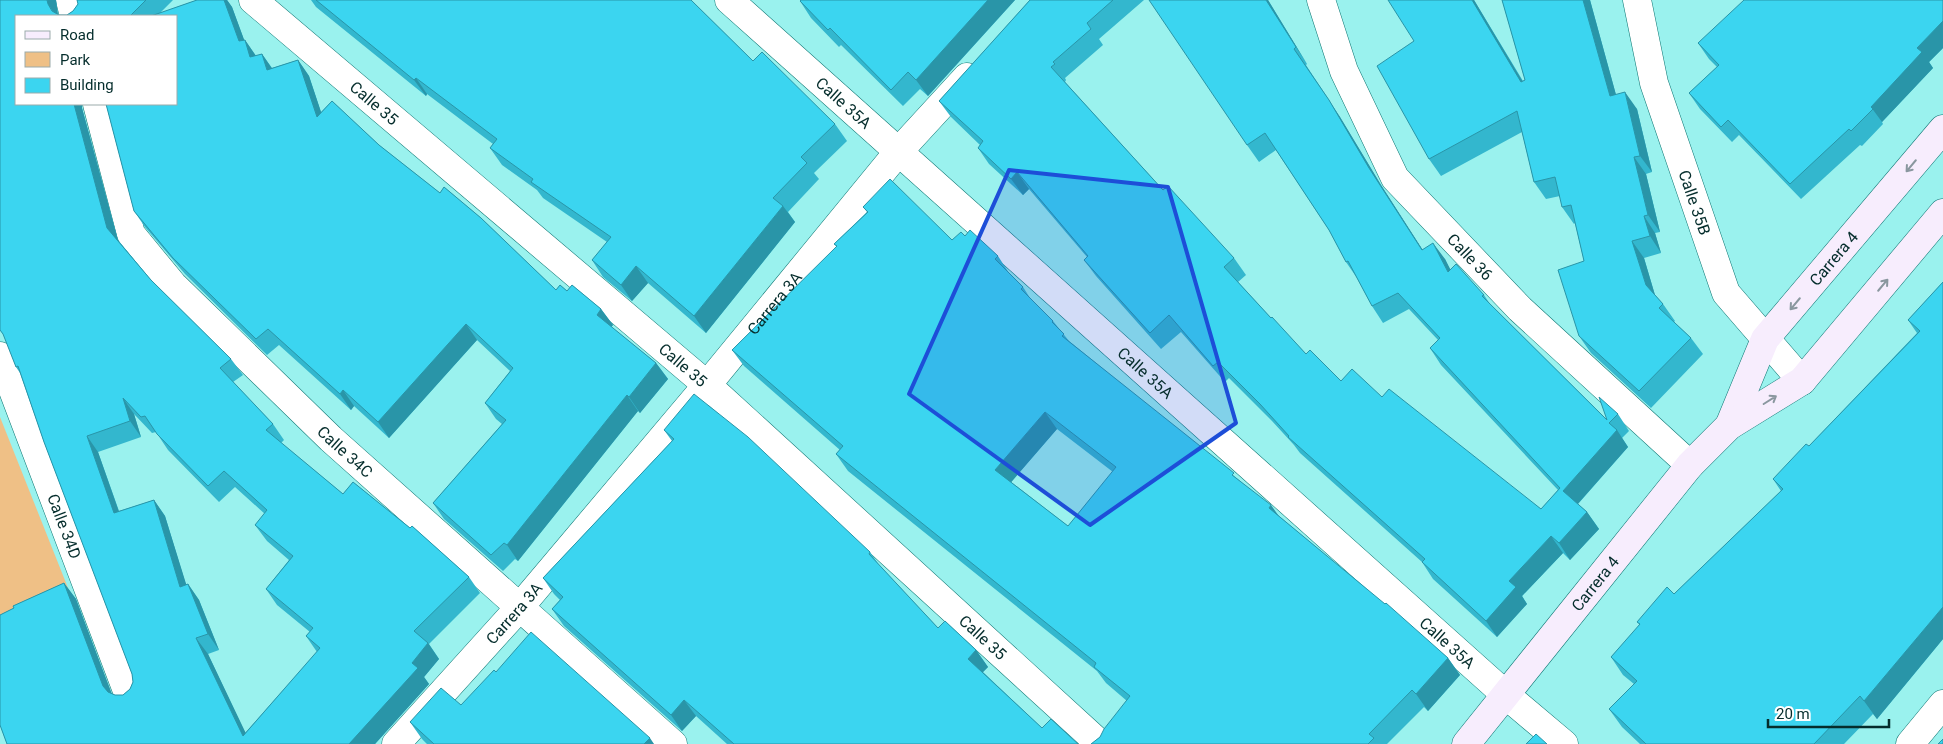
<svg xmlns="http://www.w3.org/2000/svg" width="1943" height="744" font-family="Roboto,sans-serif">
  <rect width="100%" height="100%" fill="#9af2ee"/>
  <path fill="#efc086" d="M0 417 72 598 0 629Z"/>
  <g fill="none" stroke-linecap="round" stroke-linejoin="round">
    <g stroke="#0d7673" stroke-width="29">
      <g id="street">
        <path d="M70 0 74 16"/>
        <path id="s1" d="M253 0 707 385 1100 744"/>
        <path id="s2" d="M729 0 1506 695 1564 744"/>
        <path id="s3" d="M1321 0 1344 71 1395 178 1520 309 1690 465"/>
        <path id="s4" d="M1637 0 1654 83 1726 293 1802 381"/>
        <path id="s5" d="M97 104 131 234 173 285 331 439 673 744"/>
        <path id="s6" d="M0 356 129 696"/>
        <path id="s7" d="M396 744 519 608 707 385 899 151 967 77"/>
        <path d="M1910 744 1943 704"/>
      </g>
    </g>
    <g stroke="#0d7673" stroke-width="29">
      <g id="secondary">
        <path id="s8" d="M1729 426 1765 339 1943 129"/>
        <path id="s9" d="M1466 744 1690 465 1729 426 1802 381 1943 213"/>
      </g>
    </g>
    <use href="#street" stroke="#fff" stroke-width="28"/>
    <use href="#secondary" stroke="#f7edfd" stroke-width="28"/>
  </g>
  <path fill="#33b7ce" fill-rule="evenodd" d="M0 0H56L58 15H67L73 11 78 4 77 0H173L160 13 197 0H227L232 7 244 40H245L256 56 262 54 272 68 298 60 309 76 321 112 332 101 379 145 440 193 444 187 481 218 556 290 560 285 567 291 572 285 601 309 613 325 611 327 656 363 668 379 640 413 638 411 518 561 515 559 503 571 444 519 433 503 502 424 496 419 485 403 510 371 477 340 389 438 354 406 351 410 279 345 267 355 185 274 145 227 134 211 106 104H176V16H16V104H82V108L118 240 151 280 231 359 243 375 233 382 273 424 284 440 281 443 343 494 353 482 410 528 412 526 469 577 480 593 429 644 439 659 424 677 429 684 375 744H7L0 725V615L14 608 13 606 64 583 76 599 111 694 115 695H123L130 689 133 682 132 674 44 442 20 373 16 367 4 335 0 330ZM134 414 152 433 156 432 168 450 219 502 235 487 265 514 255 525 267 541 289 560 266 589 277 605 310 632 306 636 317 652 245 733 208 654 219 650 199 600 188 584 186 585 165 516 154 500 119 511 98 452 141 437Z
    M311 0H691L753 61 835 124 847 141 814 173 819 179 788 212 795 222 706 333 648 283 632 301 603 277 592 260 607 242 543 198 537 190 502 165 490 148 493 144 427 94 426 96 316 7Z
    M800 0H1015L928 96 920 89 903 106 841 45 839 47 811 18 800 1Z
    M1030 0H1144L1099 39 1103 45 1065 78 1066 80 1065 82 1163 190 1234 258 1246 275 1238 282 1271 318 1306 354 1341 381 1382 397 1541 509 1558 490 1441 365 1430 348 1438 340 1409 309 1383 323 1372 306 1357 278 1346 262 1329 230 1276 150 1259 162 1247 145 1268 0 1307 64 1306 65 1340 117 1381 185 1422 249 1445 259 1450 270 1484 295 1490 304 1607 420 1618 414 1629 431 1622 438 1628 447 1578 504 1587 512 1599 529 1570 560 1563 553 1522 596 1527 604 1497 637 1433 579 1422 562 1300 453 1294 445 1272 421 1229 378 1225 382 1181 332 1161 349 1096 276 1084 260 1087 257 1029 189 1023 195 989 164 978 148 980 145 951 117 939 101Z
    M1474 0 1523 81 1525 80 1502 0H1590L1616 95 1637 109 1652 172 1646 174 1660 232 1655 233 1661 253 1644 258 1655 295 1663 304 1675 321 1674 322 1691 338 1703 354 1651 408 1591 353 1579 336 1584 261 1575 223 1574 224 1562 207 1560 196 1546 199 1534 182 1522 132 1441 176 1429 159 1414 41Z
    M1943 0V48L1929 62 1933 68 1882 122 1883 124 1862 146 1860 145 1801 199 1739 135 1732 142 1700 109 1689 93 1717 67 1709 59 1698 43Z
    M863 207 952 240 965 236 998 256 1009 273 1023 287 1032 301 1053 321 1069 341 1239 480 1280 517 1448 658 1460 675 1428 711 1424 707 1387 744H1091L1100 737 1127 701 1106 683 1097 671 848 471 836 454 840 450 744 366 732 350 837 247 834 244 867 212ZM1057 429 1113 472 1068 526 1011 482Z
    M1943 282V639L1877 719 1873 714 1844 744H1640L1622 727 1609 709 1634 684 1623 675 1611 657 1640 625 1637 622 1674 594 1781 491 1773 479 1809 446 1917 333 1908 320Z
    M664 430 870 552 879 565 938 628 976 650 988 667 983 672 1042 728 1078 744H727L696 716 682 731 564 626 552 609 560 600 554 594 543 578 672 441Z
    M496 672 654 744H427L422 739 410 722 461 705Z"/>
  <path fill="#2995a8" d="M47 0H56L58 16H56L48 4Z
    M224 0H227L232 7 249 53 245 40 256 56 261 73 239 41Z
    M988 0H1015L928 96 916 80Z
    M1266 0H1268L1307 64 1296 47Z
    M1472 0H1474L1533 99 1521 82Z
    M1583 0H1590L1621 113 1610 96Z
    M1943 21V48L1929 62 1933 68 1882 122 1871 107 1917 48Z
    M1294 49 1340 117 1381 185 1433 266 1422 250 1369 168Z
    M262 54 273 70H267Z
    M298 60 309 76 328 133 317 117Z
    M416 78 427 94 426 96 414 80Z
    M1625 92 1637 109 1652 172 1640 156Z
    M74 104H82V108L119 244 107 228Z
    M1634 157 1646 174 1660 232 1648 215Z
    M1017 172 1029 189 1023 195 1011 179Z
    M783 206 795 222 706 333 694 316Z
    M1644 216 1655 233 1661 253 1650 236Z
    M1632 241 1644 258 1657 302 1646 285Z
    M1433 243 1445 259 1460 288 1448 272Z
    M636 266 648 283 632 301 621 285Z
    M601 309 613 325 608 331 597 315Z
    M466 324 477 340 389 438 378 422Z
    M656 363 668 379 640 413 629 397Z
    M343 390 354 406 351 410 340 394Z
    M627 395 638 411 518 561 507 545Z
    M123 398 134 414 141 437 130 421Z
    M1045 412 1057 429 1007 487 995 470Z
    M1617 430 1628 447 1575 507 1563 491Z
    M87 436 98 452 125 529 114 513Z
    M154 500 165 516 192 603 180 587Z
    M1271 505 1283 522 1269 508Z
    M1587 512 1599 529 1570 560 1559 543Z
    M1551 536 1563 553 1522 596 1527 604 1497 637 1486 621 1509 581Z
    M64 583 76 599 115 702 103 686Z
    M188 584 199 600 219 650 208 634Z
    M1943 607V639L1877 719 1864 701Z
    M196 638 208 654 251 744 243 736Z
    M428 643 439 659 424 677 429 684 375 744H349L412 663Z
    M976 650 988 667 980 675 968 659Z
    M1448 658 1460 675 1428 711 1416 694Z
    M684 700 696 716 682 731 671 715Z
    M650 738 654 744H644Z"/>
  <path fill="#3bd5f0" stroke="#2995a8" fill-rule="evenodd" d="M0 0H47L48 4 52 11 59 15H67L73 11 78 4 77 0H146L130 16H16V104H74L107 228 151 280 231 359 220 368 273 424 266 430 343 494 353 482 410 528 412 526 469 577 414 631 428 643 412 663 418 668 349 744H7L0 725V615L14 608 13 606 64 583 103 686 108 692 115 695H123L130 689 133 682 132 674 44 442 18 366 16 367 3 334 0 330ZM123 398 141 417 145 416 157 434 208 486 224 471 267 510 255 525 293 556 266 589 313 628 306 636 320 648 243 736 196 638 208 634 188 584 180 587 154 500 114 513 87 436 130 421Z
    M197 0H224L239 41 245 40 250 57 262 54 267 70 298 60 317 117 332 101 379 145 440 193 444 187 481 218 556 290 560 285 567 291 572 285 601 309 597 315 656 363 629 397 627 395 507 545 504 543 491 555 433 503 506 420 485 403 513 368 466 324 378 422 343 390 340 394 268 329 256 339 173 258 134 211 106 104H176V16H151Z
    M316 0H691L753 61 762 52 835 124 801 157 807 163 773 198 783 206 694 316 636 266 621 285 592 260 611 237 531 182 533 179 490 148 497 139 416 78 414 80Z
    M801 0H988L916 80 908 72 891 90 830 28 828 30 800 1Z
    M1030 0H1113L1087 23 1091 29 1053 62 1055 64 1051 67 1163 190 1168 186 1234 258 1224 267 1271 318 1272 317 1306 354 1310 350 1341 381 1352 369 1382 397 1389 389 1541 509 1560 488 1430 348 1440 338 1398 293 1372 306 1348 261 1346 262 1329 230 1265 133 1247 145 1149 0H1266L1296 47 1294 49 1329 100 1369 168 1422 250 1433 243 1448 272 1456 264 1484 295 1482 296 1607 420 1599 397 1618 414 1609 423 1617 430 1563 491 1587 512 1559 543 1551 536 1509 581 1516 587 1486 621 1422 562 1425 559 1288 437 1289 436 1260 404 1218 362 1213 366 1169 315 1150 333 1084 260 1088 256 1017 172 1011 179 978 148 983 141 939 101Z
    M1388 0H1472L1521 82 1525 80 1502 0H1583L1610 96 1625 92 1640 156 1634 157 1648 215 1644 216 1650 236 1632 241 1646 285 1663 304 1659 308 1691 338 1639 391 1579 336 1558 270 1584 261 1571 205 1562 207 1555 177 1534 182 1517 111 1429 159 1377 66 1414 41Z
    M1744 0H1943V21L1917 48 1922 52 1871 107 1873 109 1851 131 1849 129 1790 184 1728 120 1721 127 1689 93 1719 65 1698 43Z
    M890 179 952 240 961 232 965 236 970 230 998 256 995 259 1023 287 1021 289 1053 321 1052 322 1064 334 1062 336 1234 473 1232 475 1271 505 1269 508 1385 604 1386 603 1448 658 1416 694 1412 690 1369 734 1374 738 1368 744H1091L1100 737 1104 729 1130 696 1094 667 1096 663 836 454 843 446 732 350 837 246 834 244 868 212 863 207ZM1045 412 1116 467 1068 526 995 470Z
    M1943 282V607L1864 701 1860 696 1814 744H1646L1609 709 1637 681 1611 657 1640 624 1637 622 1667 587 1674 594 1783 489 1773 479 1806 444 1809 446 1920 331 1908 320Z
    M694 394 748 437 870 552 869 554 938 628 945 621 976 650 968 659 1042 728 1051 719 1078 744H734L684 700 671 715 552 609 563 597 543 578 674 439 664 430Z
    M531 632 650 738 644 744H434L410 722 441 688 461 705 494 670 496 672Z
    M1536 734 1547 744H1526Z
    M1943 739V744H1938Z"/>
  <defs><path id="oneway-shaft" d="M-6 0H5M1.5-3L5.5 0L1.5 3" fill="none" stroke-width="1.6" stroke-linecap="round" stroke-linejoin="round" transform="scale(1.25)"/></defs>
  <g stroke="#8a979f">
    <use href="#oneway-shaft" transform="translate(1911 166) rotate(130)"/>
    <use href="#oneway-shaft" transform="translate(1883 285) rotate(-50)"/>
    <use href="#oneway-shaft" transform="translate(1795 304) rotate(130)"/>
    <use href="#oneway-shaft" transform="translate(1770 400) rotate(-32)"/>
  </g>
  <path fill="#1d4ed8" fill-opacity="0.2" stroke="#1d4ed8" stroke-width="4" stroke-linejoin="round" d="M1009 170 1168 187 1236 423 1090 525 909 394Z"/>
  <g text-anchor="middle" stroke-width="4" stroke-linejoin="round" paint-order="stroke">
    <g font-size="16" fill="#052d2c" stroke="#fff">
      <text dy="6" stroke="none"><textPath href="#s2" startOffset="154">Calle 35A</textPath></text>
      <text dy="6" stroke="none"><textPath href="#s1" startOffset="159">Calle 35</textPath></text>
      <text dy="6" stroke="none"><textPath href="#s4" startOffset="211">Calle 35B</textPath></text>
      <text dy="6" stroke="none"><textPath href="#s3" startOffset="302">Calle 36</textPath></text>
      <text dy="6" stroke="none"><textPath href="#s8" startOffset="200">Carrera 4</textPath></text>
      <text dy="6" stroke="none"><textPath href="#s7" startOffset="581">Carrera 3A</textPath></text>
      <text dy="6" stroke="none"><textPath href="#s1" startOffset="564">Calle 35</textPath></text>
      <text dy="6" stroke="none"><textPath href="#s2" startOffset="559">Calle 35A</textPath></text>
      <text dy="6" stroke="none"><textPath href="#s5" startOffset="440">Calle 34C</textPath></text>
      <text dy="6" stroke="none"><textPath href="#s6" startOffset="182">Calle 34D</textPath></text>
      <text dy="6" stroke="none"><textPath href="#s9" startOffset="206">Carrera 4</textPath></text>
      <text dy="6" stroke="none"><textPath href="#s7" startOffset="176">Carrera 3A</textPath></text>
      <text dy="6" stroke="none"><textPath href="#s1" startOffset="969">Calle 35</textPath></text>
      <text dy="6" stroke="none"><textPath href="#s2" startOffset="964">Calle 35A</textPath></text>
    </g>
  </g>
  <rect x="15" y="15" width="162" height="90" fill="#ffffff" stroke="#9babab"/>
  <rect x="25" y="31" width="25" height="8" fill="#f7edfd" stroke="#9babab"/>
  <text x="60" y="40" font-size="15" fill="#052d2c">Road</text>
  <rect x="25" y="52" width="25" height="15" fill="#efc086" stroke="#9babab"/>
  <text x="60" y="65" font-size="15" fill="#052d2c">Park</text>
  <rect x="25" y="78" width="25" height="15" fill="#3bd5f0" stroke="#9babab"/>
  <text x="60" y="90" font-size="15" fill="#052d2c">Building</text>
  <path d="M1768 719v8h121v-8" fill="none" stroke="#052d2c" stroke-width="2.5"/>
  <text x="1776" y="719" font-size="15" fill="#052d2c" stroke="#ffffff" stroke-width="4" paint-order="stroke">20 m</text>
</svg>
